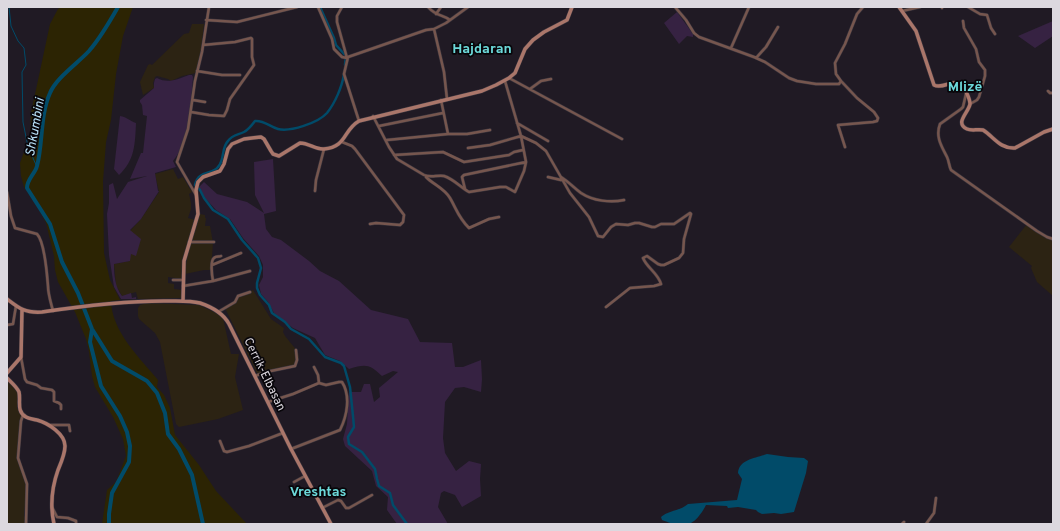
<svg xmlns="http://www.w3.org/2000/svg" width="1060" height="531" font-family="Overpass,sans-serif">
  <rect width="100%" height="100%" fill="#201a24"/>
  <path fill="#2c2313" d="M192 24H204L201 50 196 73 182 76 171 81 168 79 157 76 155 77 153 83 154 88 143 95 140 82 148 65 150 64 152 65 184 34 189 33Z
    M173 169 178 179 183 177 190 189H191L192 192 189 194 191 203V209L188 218 195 220 187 247 182 279 168 277V283L174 284V289L182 290 181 298 138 299 136 292 122 296 116 285 114 264 130 261V231L141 219 159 192 155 174Z
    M200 214 205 215V218H206L205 226H210L213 243 211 270H204L185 274 187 257Z
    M1027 224 1053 240V296L1037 282 1031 268 1032 266 1009 247Z
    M253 290 271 319 284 328 283 332 285 336 298 352 299 358 296 365 258 375 224 306 233 302 237 296Z
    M147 303 199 305 216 313 223 318 231 354H239L235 377 243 410 218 419 179 427 176 424 160 342 155 333 139 319 138 316V308L140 305Z
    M7 380 18 391 17 408 22 414 18 457 27 484 24 516 26 517 25 524H7Z"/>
  <path fill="#362242" d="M677 12 693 34V37L687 36 679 44 664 23Z
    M1053 21V36L1035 48 1018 36Z
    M189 75H192L193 77C191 102 190 141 173 161L176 167 155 173 158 191H159L141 219 130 230 141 239 136 256 131 254 130 261 114 264C114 275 115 287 122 296L131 293 132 298 136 297V299H121L114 287 109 255 107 214 109 203V185L113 183 117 199 128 182 147 176 130 179 141 153H143L147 116 143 115 142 105 140 102V100L154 88V83L155 79 157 78C168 84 178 79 189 75Z
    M120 116C127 117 130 121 136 123 135 144 135 160 119 175L114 169Z
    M273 159 276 211 264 214 266 229 272 237 281 240 309 261 320 271 339 281 371 310 408 319 420 342 452 343 455 367H463L481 360 482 379 481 392 464 387 455 388 445 402 443 438 445 453 456 471 469 461 481 464 480 479 481 496 462 507 455 495 444 491 441 493 438 507 448 524H397L387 510 388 497 376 486 372 471 345 446 343 439 347 424 349 392H361L364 384H370L374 402 380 397 379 388 398 372 393 371 382 376C369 364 366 364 349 369L340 361 325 355 315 338 293 328 274 313 268 302 261 294 259 285 263 277V265L259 256 243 238 230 219 216 210 205 198 199 187 204 182 217 194 247 202 264 213 255 195 254 162Z"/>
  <path fill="#2c2403" d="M61 7H133L123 36 116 74 111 120 106 142 103 181 104 253 110 280 120 300 111 301C112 332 140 358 158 380L157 387 164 395 170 408 175 435 199 465 216 491 247 524H102L107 490 116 482 126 456 123 439 113 417 95 387 92 376 89 352 86 339 75 312 58 282 55 270 54 256 46 223 37 205 24 187 21 176 20 163 24 152 30 143 31 113 50 24 58 9Z"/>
  <path fill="#014b69" d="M767 454 788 457 804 458 808 461 806 473 794 512 781 514 774 513 762 514 758 512 756 510 738 507 728 508 727 506 706 505C703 511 697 520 691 523 683 527 669 523 662 520L661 517C669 510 680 511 688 504L737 500 742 479 738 473C739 459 757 458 767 454Z"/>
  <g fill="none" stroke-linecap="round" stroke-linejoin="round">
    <path stroke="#014b69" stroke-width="1" d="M9 7 11 26 18 41 24 48 26 65 22 72 23 122 28 147 37 167"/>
    <path stroke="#014b69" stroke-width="2.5" d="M320 7 334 38 336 45 346 56 345 65
      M344 74C342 87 335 103 327 113 318 123 290 132 278 129 270 127 264 120 255 121 252 125 248 130 244 132 238 135 232 135 228 141 221 148 225 160 218 167 212 175 198 170 195 185L200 190 204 198 213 210 228 219 242 240 258 258 261 268 257 283V288L260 295 269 305 272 313 285 322 291 329 309 339 325 357 341 363 344 366 350 387 353 416 354 427 348 437 349 444 362 452 375 469 377 479 379 486 390 493 393 505 407 524"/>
    <path stroke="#014b69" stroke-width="4" d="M118 7C109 23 101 37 89 51 78 63 56 78 50 93 40 115 43 144 37 166 35 174 27 179 27 188L50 224 62 262 78 293 92 329 112 361 147 381 157 393 165 413 168 434 179 449 192 475 203 524
      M92 329 90 342 101 386 120 416 127 432 130 446 129 462 112 493 109 514V524"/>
    <g stroke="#3a353e" stroke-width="3.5">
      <path id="street" d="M318 7 332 39 334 49 342 57 347 58
        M342 7 337 16V22L347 58
        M428 7C437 17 442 14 450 20
        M675 7 686 20 694 33 699 37 754 57 765 62 789 78 797 81 816 84H839L841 81 836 74 835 63 845 44 857 14 863 7
        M942 7V8
        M968 7 980 14 987 15 991 28 995 34
        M902 11 920 7
        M436 14 441 7
        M206 20 237 22 297 7
        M963 21 964 28 976 49 979 62 985 70V76L979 97 977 100 970 104
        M434 29 444 72 447 99
        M731 48 749 7
        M756 58 766 47 778 27
        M197 71 222 75H240
        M509 78 622 139
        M841 81 857 98 874 112 878 118 877 121 873 122 838 125 845 147
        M530 89 541 81 551 79
        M1048 91 1050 93H1053
        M966 94 963 107 961 109 940 124C935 137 942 147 947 157 949 161 949 166 951 170L1037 231 1047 237 1053 239
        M193 100 205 102
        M191 112 209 115 224 116 227 110 230 99 254 65 252 57V39L251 38 235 42 203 45
        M373 116 389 147 397 159 424 175C430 178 437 175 444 176 454 179 461 188 469 192L500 187H506L515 192 524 171 526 162 521 136 505 81
        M359 121 344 74 348 57 426 30 434 29 446 23 468 7
        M517 123 548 141
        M379 126 443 113
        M448 134H467L490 130
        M387 140 448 134 441 100
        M342 142 352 146 355 149 404 215 403 222 400 225 376 223 370 224
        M468 148 490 145 521 136 536 143 546 151 570 193 589 217 598 236 603 237 611 227 616 224 628 225 635 223H639L652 227H655L661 224H674L690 213 691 214 684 239 683 253 679 258 664 265H661L658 264 647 256 643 258C647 268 658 273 661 284L654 286 630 288 606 307
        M394 155 443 152 464 162 509 155 514 152 523 150
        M426 177C434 185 444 188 450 198 457 210 458 217 469 228L489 219 499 217
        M548 177 561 180
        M561 177C569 182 574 188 581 193 593 201 611 203 624 200
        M465 189 462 177 464 175 526 162
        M315 191 316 180 324 149
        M7 192 11 216 15 228 37 234C45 242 47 275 48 286 48 294 51 303 53 311
        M196 195 177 162 188 129 195 81 202 52 209 7
        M189 242H214
        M212 265 241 253
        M173 280H183
        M213 281C212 276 210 261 214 258 216 256 219 257 221 256
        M183 286 213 281 250 271
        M218 312 235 302 238 296 250 292
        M7 325 13 324 16 306
        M21 357 25 379 27 382 37 385 41 388 52 390 54 392V401L59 403 61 405V409
        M314 367 318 375 319 383
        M255 376 266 372 295 366 297 360 296 350
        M268 402 293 394 319 383 326 385 339 382H342C351 396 347 416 340 430L291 449
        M23 415 21 421 18 458 27 484 26 524
        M49 425H69L70 431
        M220 441 224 451 227 452 249 446 283 433
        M294 482 305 476
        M52 507 57 517 68 518 76 521V524
        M322 508 338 500 341 501 346 508H349L372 495
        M902 524 904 522
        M926 524 934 513 936 498"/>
    </g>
    <g stroke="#3a353e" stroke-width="4.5">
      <path id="secondary" d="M899 7 916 31 934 85C943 90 952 78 961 85 965 88 970 99 970 104 969 112 954 123 967 129 971 131 978 129 983 130 994 137 1000 149 1015 148L1044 132 1053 129
        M7 299C20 309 25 313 42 312 82 306 123 301 164 301 176 301 189 300 200 303 212 307 223 313 229 324L291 449 331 524
        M183 301 184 261 198 214 196 190 198 182 203 177 220 171 224 164 228 149 232 144 244 139 261 137 264 139 271 151 273 154 279 156 300 143C309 143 316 150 324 149 347 147 343 130 359 121L482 91 496 85 509 78 515 73 525 49 533 40 544 32 567 20 572 7
        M7 373 21 357 22 310
        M7 378C11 382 17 387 19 392 21 401 16 411 26 417 29 419 34 419 37 420 48 423 65 434 65 446 65 454 61 463 58 470 52 487 50 506 54 524"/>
    </g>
    <use href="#street" stroke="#76564e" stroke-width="2.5"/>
    <use href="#secondary" stroke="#aa766a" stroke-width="3.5"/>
  </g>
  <g text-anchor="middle" stroke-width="3.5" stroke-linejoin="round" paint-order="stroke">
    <g font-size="12" fill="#dcd8df" stroke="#08060a">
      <text transform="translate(265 374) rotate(64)" y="4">Cerrik-Elbasan</text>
    </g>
    <g font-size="13" font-style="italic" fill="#bae2f9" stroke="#08060a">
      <text transform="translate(34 127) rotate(-80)" y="5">Shkumbini</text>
    </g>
    <g font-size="14" font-weight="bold" fill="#6cd9da" stroke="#08060a">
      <text x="482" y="53">Hajdaran</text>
      <text x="965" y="91">Mlizë</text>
      <text x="318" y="496">Vreshtas</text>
    </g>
  </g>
  <rect width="1060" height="531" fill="none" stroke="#dcd8df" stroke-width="16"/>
</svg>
